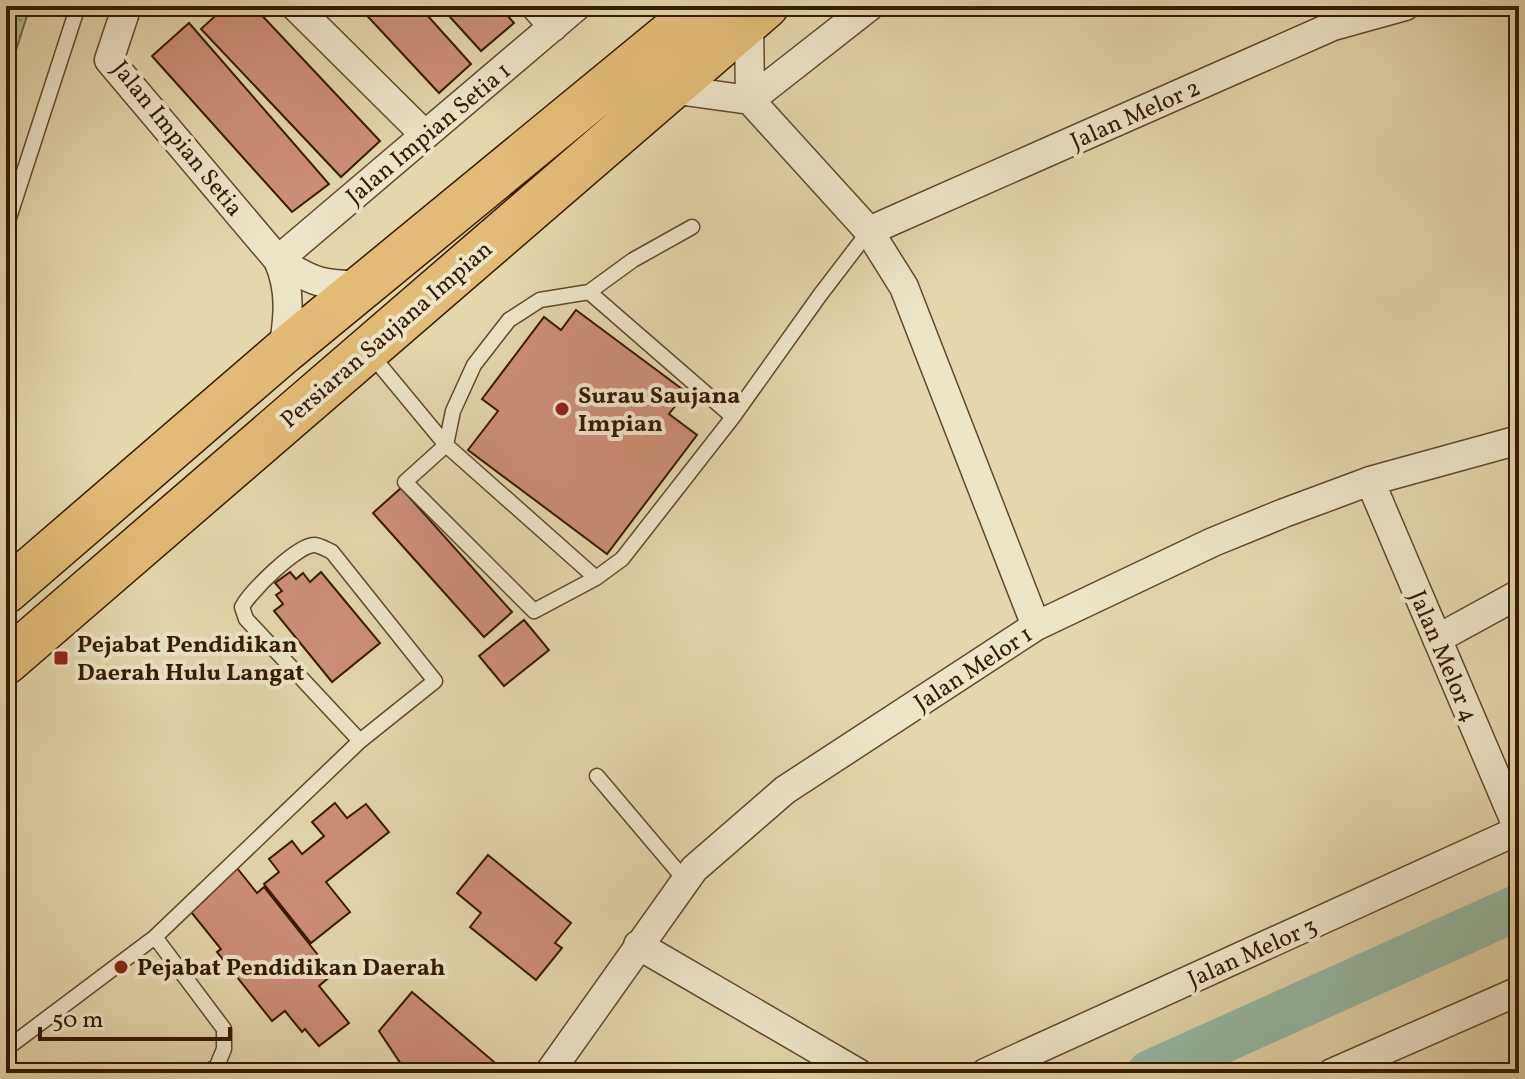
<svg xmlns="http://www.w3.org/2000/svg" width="1525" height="1079" font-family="Vollkorn,serif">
  <defs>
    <pattern id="grass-dots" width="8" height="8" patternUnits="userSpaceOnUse" patternTransform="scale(2)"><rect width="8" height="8" fill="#b0bf8c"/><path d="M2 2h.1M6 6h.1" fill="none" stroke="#909a70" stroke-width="1.8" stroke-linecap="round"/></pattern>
  </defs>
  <rect width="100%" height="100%" fill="#e3d7ab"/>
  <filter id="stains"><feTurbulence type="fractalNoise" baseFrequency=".0025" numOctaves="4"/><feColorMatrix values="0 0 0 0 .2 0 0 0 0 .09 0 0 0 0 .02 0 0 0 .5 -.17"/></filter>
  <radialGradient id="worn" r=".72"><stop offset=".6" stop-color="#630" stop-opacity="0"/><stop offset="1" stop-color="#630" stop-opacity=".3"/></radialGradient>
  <path fill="url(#grass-dots)" stroke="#736c46" stroke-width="2" d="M6 6H30L6 82Z"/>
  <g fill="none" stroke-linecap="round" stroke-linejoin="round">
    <path stroke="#96baa4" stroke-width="46" d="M1150 1073 1519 907"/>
  </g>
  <path fill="#cc8f77" stroke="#361a00" stroke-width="2" d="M226 6H253L380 141 341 177 201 29Z
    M358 6H419L471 64 439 93Z
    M440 6H499L514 23 481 51Z
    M189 23 329 184 292 212 152 56Z
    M576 310 686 392 669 414 697 435 607 554 468 450 498 411 482 399 544 317 561 330Z
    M401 488 512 612 484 637 373 513Z
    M290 572 296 579 303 573 310 582 321 572 380 643 332 682 274 611 283 604 276 595 282 591 275 583Z
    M524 620 549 650 504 686 479 656Z
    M335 803 347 818 366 804 389 832 326 882 350 912 311 943 264 884 279 872 269 859 292 841 302 854 324 836 312 822Z
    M488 855 571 923 555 943 562 948 536 980 470 927 481 913 457 893Z
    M237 868 257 893 264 887 333 974 319 986 349 1023 319 1046 305 1029 302 1032 285 1011 272 1021 217 952 221 949 187 907Z
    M412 992 500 1067 495 1073H411L401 1064 379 1031Z"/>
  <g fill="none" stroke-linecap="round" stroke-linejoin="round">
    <g stroke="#61492b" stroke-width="17">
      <path id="service" d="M6 227 78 6
        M692 227 633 260 589 292 733 417
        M589 292 540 300 509 320 474 365 453 411 446 445 405 482 534 611 596 578
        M369 352 446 445 596 578 622 559 733 417 820 295 869 231
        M597 776 685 880
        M6 1049 155 937
        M205 1073 217 1066 224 1049V1029L155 937 360 741 435 681 332 552C327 550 320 545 314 545 297 545 250 592 242 607L246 619 360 741"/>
    </g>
    <g stroke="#61492b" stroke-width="31">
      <path id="minor" d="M127 6 109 60 278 260C313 283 325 286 366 285
        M295 6 425 135
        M535 6 553 27
        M749 21 750 100
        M670 89 750 100 869 231 904 287 1036 626
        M750 100 870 6
        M869 231 1333 26 1405 6
        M278 260 577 6
        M278 260C292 291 288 319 283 352
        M1370 481 1519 831
        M1437 639 1519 594
        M638 945 858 1073
        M549 1073 694 869 785 790 1036 626 1213 542 1284 513 1370 481 1519 440
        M985 1073 1519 830
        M1332 1073 1519 991"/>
    </g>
    <g stroke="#361a00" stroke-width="47">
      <path id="trunk" d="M6 591 283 352 704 6
        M6 662 766 6"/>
    </g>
    <use href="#service" stroke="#ede5c8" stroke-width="14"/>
    <use href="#minor" stroke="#ede5c8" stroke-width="28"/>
    <use href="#trunk" stroke="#e2bc76" stroke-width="44"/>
  </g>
  <g fill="#8f2418" stroke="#ede5c8" stroke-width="3">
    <circle cx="562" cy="409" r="8"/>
    <rect x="53" y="650" width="16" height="16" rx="4"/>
    <circle cx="121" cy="967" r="8"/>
  </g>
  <g text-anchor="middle" stroke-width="8" stroke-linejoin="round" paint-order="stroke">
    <g font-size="24" fill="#361a00" stroke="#ede5c8">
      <text transform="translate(1135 114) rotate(-24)" y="8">Jalan Melor 2</text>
      <text transform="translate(428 133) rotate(-40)" y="8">Jalan Impian Setia 1</text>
      <text transform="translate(178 138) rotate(51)" y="8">Jalan Impian Setia</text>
      <text transform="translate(386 334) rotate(-41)" y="8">Persiaran Saujana Impian</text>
      <text transform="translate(1444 656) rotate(67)" y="8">Jalan Melor 4</text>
      <text transform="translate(973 668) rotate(-33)" y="8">Jalan Melor 1</text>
      <text transform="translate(1252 952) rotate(-24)" y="8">Jalan Melor 3</text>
    </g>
    <g font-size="24" font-weight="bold" fill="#361a00" stroke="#ede5c8" text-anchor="start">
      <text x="578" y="403">Surau Saujana<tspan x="578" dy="28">Impian</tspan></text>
      <text x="77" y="652">Pejabat Pendidikan<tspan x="77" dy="28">Daerah Hulu Langat</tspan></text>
      <text x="137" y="975">Pejabat Pendidikan Daerah</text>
    </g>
  </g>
  <rect width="1525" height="1079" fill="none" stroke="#e3d7ab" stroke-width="32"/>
  <rect x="8" y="8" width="1509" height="1063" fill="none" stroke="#361a00" stroke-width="4"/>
  <rect x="16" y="16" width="1493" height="1047" fill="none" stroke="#361a00" stroke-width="2"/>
  <path d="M40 1027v12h190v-12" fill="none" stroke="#361a00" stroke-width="4"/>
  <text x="52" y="1027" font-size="24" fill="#361a00" stroke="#ede5c8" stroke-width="6" paint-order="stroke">50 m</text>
  <rect width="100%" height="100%" filter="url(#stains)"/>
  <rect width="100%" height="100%" fill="url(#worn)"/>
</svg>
